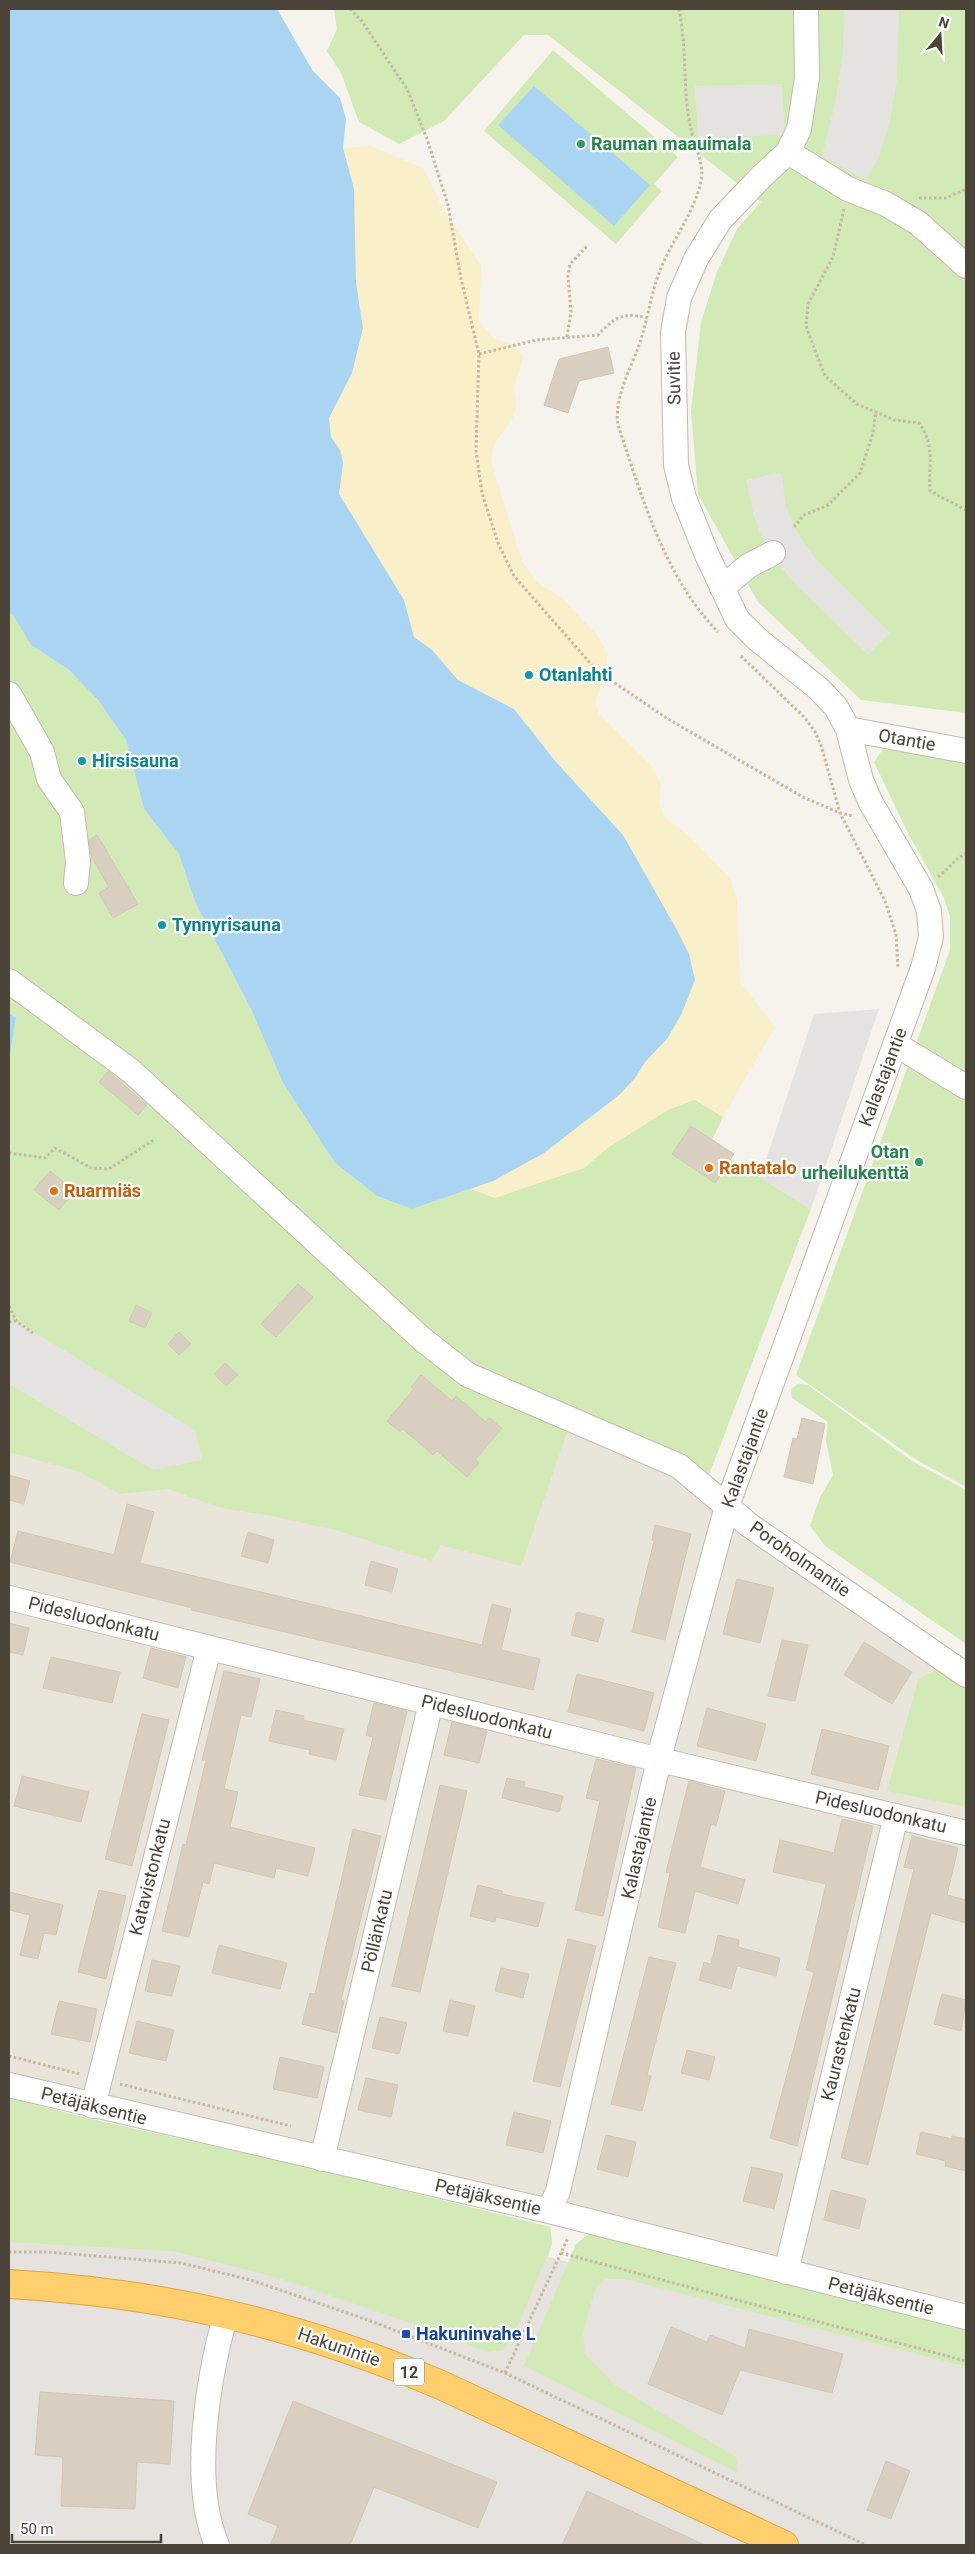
<svg xmlns="http://www.w3.org/2000/svg" width="975" height="2554" font-family="Roboto,sans-serif">
  <rect width="100%" height="100%" fill="#f6f3ec"/>
  <path fill="#eae5da" d="M571 1421 679 1466 966 1675V2317L9 2085V1433Z"/>
  <path fill="#e6e2dd" d="M9 2098 86 2118 550 2227 552 2244 548 2257 966 2367V2545H9Z"/>
  <path fill="#d2eab5" d="M334 9H966V713L861 700 758 602 698 494 691 411 701 322 717 272 737 229 761 202 548 35H524L444 121 399 144 359 122 341 73 327 51 337 29Z
    M553 50 678 157 654 184 662 191 616 244 484 131Z
    M9 613 13 615 31 645 68 669 98 700 126 740 144 809 179 854 195 902 251 1009 283 1083 335 1163 377 1196 412 1209 493 1181 619 1095 696 1100 723 1117 709 1146 811 1209 704 1488 571 1421 521 1566 441 1545 431 1561 335 1530 282 1518 222 1508 168 1489 120 1494 80 1472 9 1452V1062L16 1017 9 1014Z
    M883 749 966 761V1487L915 1459 796 1375 950 950V917L944 898 908 833 874 762Z
    M798 1384 808 1385 912 1461 966 1490V1644L825 1546 810 1526 820 1497 833 1475 826 1441 828 1422 792 1398 791 1389Z
    M936 1669 966 1689V1807L887 1791 918 1680Z
    M9 2098 86 2118 317 2169 550 2227 552 2244 514 2335 503 2350 488 2352 426 2328 282 2279 173 2251 9 2242Z
    M589 2234 966 2329V2367L625 2279H606L596 2288 590 2307 583 2333 585 2354 616 2386 736 2457 738 2473 524 2366 576 2244Z"/>
  <path fill="#f9efc9" d="M370 146 423 168 445 213 481 265 479 322 495 339 514 345 524 356 513 389C523 415 508 421 496 442 493 447 492 454 491 461L522 562 536 581 562 598 596 634 608 653 606 671 595 703 599 714 651 765 661 784 659 803 664 817 691 838 730 878 737 900 740 982 775 1027 723 1117 695 1100 670 1109 609 1147 584 1168 495 1198 470 1189 493 1181 635 1078 644 1062 667 1039 689 954 623 835 556 762 514 709 458 680 432 650 414 637 404 600 339 494 343 463 340 450 331 438 329 418 352 373 363 328 356 283 354 189 343 148Z"/>
  <path fill="#e5e3e0" d="M844 9H899L897 79 890 121 879 157 866 181 822 156 836 99 843 52Z
    M782 84 785 135 698 138 695 86Z
    M781 472 786 506 794 527 815 558 890 633 868 655 794 583 766 548 754 517 746 480Z
    M879 1009 811 1209 760 1178 814 1014Z
    M16 1321 195 1430 202 1460 153 1470 9 1384V1322Z"/>
  <path fill="#a9d4f2" d="M9 9H277L313 71 340 98 346 119 343 148 354 189 356 283 363 328 352 373 329 418 331 437 340 450 343 463 339 494 404 600 414 637 432 650 458 680 514 709 556 762 623 835 677 930 689 954 695 980 681 1015 667 1039 645 1062 635 1078 619 1095 544 1153 493 1181 412 1209 377 1196 335 1163 283 1083 251 1009 195 902 179 854 144 809 126 740 98 700 68 669 31 645 13 615 9 613Z
    M534 86 650 185 614 226 498 125Z
    M9 1014 16 1017 9 1062Z"/>
  <path fill="#d8cfc1" stroke="#d3c7b4" d="M608 347 614 373 579 381 568 413 544 405 559 359Z
    M97 835 138 904 113 918 99 893 109 887 91 856 89 840Z
    M108 1071 147 1105 138 1115 99 1082Z
    M691 1126 734 1154 715 1183 672 1154Z
    M50 1171 75 1191 59 1210 34 1190Z
    M298 1284 313 1297 276 1337 261 1324Z
    M136 1305 152 1313 145 1328 129 1321Z
    M179 1332 191 1344 179 1355 168 1344Z
    M225 1363 238 1375 226 1386 214 1374Z
    M421 1375 452 1401 456 1396 486 1422 489 1418 502 1428 475 1460 479 1463 467 1477 437 1451 433 1455 403 1429 400 1432 387 1421 414 1389 411 1387Z
    M802 1418 825 1424 813 1484 784 1477 793 1438 797 1439Z
    M9 1475 30 1481 24 1504 9 1500Z
    M127 1504 154 1512 140 1563 482 1645 492 1604 511 1609 501 1650 540 1659 533 1690 191 1610 192 1608 10 1562 18 1531 114 1555Z
    M655 1525 691 1534 665 1640 632 1632 654 1541 652 1540Z
    M248 1532 274 1540 268 1563 241 1556Z
    M371 1561 398 1569 392 1592 365 1585Z
    M737 1579 774 1588 760 1643 723 1634Z
    M577 1612 604 1619 598 1642 571 1635Z
    M9 1623 29 1628 23 1655 9 1652Z
    M782 1640 808 1645 795 1701 768 1696Z
    M864 1642 912 1672 892 1704 844 1675Z
    M151 1648 186 1657 178 1688 143 1678Z
    M51 1657 120 1672 112 1703 43 1688Z
    M224 1671 260 1679 251 1717 241 1715 224 1789 238 1792 230 1827 315 1848 308 1876 276 1868 274 1878 214 1863 209 1884 203 1882 189 1937 162 1931 183 1844 186 1845 206 1760H202Z
    M577 1674 654 1693 644 1731 568 1712Z
    M374 1703 407 1711 386 1800 359 1795 373 1737 366 1735Z
    M707 1708 766 1724 756 1761 697 1746Z
    M276 1710 304 1716 303 1720 344 1729 336 1760 309 1754 310 1750 269 1741Z
    M142 1714 169 1720 132 1866 105 1859Z
    M452 1722 487 1731 479 1763 444 1755Z
    M822 1729 889 1746 878 1790 811 1774Z
    M596 1759 636 1768 603 1916 575 1910 600 1801 586 1798Z
    M22 1776 89 1792 81 1822 14 1806Z
    M507 1778 525 1782 524 1787 563 1796 559 1812 502 1798Z
    M689 1781 725 1791 716 1826 711 1824 700 1867 745 1880 738 1904 695 1891 685 1933 658 1927 670 1873 666 1872Z
    M440 1785 467 1791 420 1992 392 1986Z
    M842 1819 873 1826 797 2146 770 2138 814 1972 806 1970 826 1884 773 1872 780 1840 834 1853Z
    M353 1829 381 1836 341 2000 344 2001 337 2033 302 2024 310 1993 315 1994Z
    M912 1836 958 1848 947 1895 966 1900V1923L931 1913 868 2165 841 2158 914 1869 904 1867Z
    M478 1885 502 1891V1894L544 1903 538 1927 496 1917 495 1922 470 1916Z
    M99 1890 126 1896 106 1979 78 1972Z
    M9 1892 63 1905 56 1935 44 1933 38 1959 20 1955 30 1915 9 1910Z
    M718 1935 739 1940 738 1947 780 1958 776 1976 737 1966 731 1989 699 1980 704 1962 711 1964Z
    M568 1939 596 1946 560 2087 533 2081Z
    M219 1945 287 1963 280 1989 212 1973Z
    M649 1957 676 1963 647 2075 651 2076 642 2111 611 2104Z
    M152 1960 180 1966 172 1996 145 1991Z
    M501 1968 529 1974 523 1998 495 1991Z
    M942 1994 966 2000 961 2031 934 2024Z
    M450 2000 475 2006 468 2036 443 2031Z
    M59 2001 97 2009 90 2042 51 2034Z
    M380 2017 407 2023 399 2054 372 2048Z
    M137 2021 174 2030 166 2061 129 2053Z
    M687 2050 715 2057 709 2080 681 2073Z
    M280 2057 324 2067 317 2098 273 2089Z
    M366 2078 398 2085 391 2117 358 2110Z
    M514 2112 551 2121 543 2153 506 2145Z
    M921 2132 952 2139V2136L966 2139V2171L945 2166 946 2161 916 2154Z
    M606 2135 636 2142 628 2177 597 2169Z
    M752 2167 783 2174 774 2209 743 2201Z
    M831 2190 866 2199 859 2229 824 2220Z
    M671 2327 707 2342 710 2335 745 2348 749 2329 843 2354 832 2393 740 2370 722 2415 648 2384Z
    M40 2392 174 2401 170 2464 137 2462 135 2509 61 2506 63 2457 35 2455Z
    M293 2401 497 2482 478 2528 374 2487 350 2545H270L278 2526 248 2514Z
    M886 2461 910 2471 891 2519 867 2510Z
    M587 2491 705 2545H562Z"/>
  <g fill="none" stroke-linecap="round" stroke-linejoin="round">
    <g stroke="#c2bbae" stroke-width="26">
      <path id="minor" d="M788 152 848 189 886 204 918 223 966 266
        M722 588 748 566 773 553
        M9 694 42 752 49 779 72 812 78 861 76 883
        M848 729 966 751
        M9 981 131 1071 422 1339 468 1375 679 1466 749 1525 966 1675
        M895 1044 966 1087
        M9 1598 660 1760 966 1833
        M9 2085 549 2211 966 2317
        M93 2106 209 1648
        M322 2159 431 1703
        M549 2211 558 2191 663 1743 727 1506 923 968 931 937 929 911 921 889 871 803 861 780 848 729 836 707 819 689 757 639 737 619 707 555 684 498 676 465 673 332 679 298 696 259 720 220 762 176 788 152 799 129 807 78 806 9
        M786 2272 896 1816
        M217 2545C190 2482 208 2378 226 2313"/>
    </g>
    <g stroke="#e0a43c" stroke-width="30">
      <path id="highway" d="M9 2284C166 2293 296 2324 441 2385L784 2545"/>
    </g>
    <path stroke="#c4b79f" stroke-width="3" stroke-dasharray="2.5 2.5" stroke-linecap="butt" d="M350 9 361 20 407 89 427 139 448 205 461 279 479 354 476 451 482 493 498 543 514 576 597 671 668 719 803 797 840 813 854 816
      M679 9C688 52 681 98 694 141 698 155 704 166 701 181 694 213 673 239 661 268 651 292 648 320 639 345 630 371 614 397 618 425 642 497 664 576 718 632
      M919 198H946L966 189
      M844 209 833 257 808 304 806 326 816 353 825 376 857 404 894 420 919 423C936 446 928 464 930 491L966 510
      M567 337 571 312 568 276 570 264 588 245
      M479 354 536 340 598 335C615 317 622 312 647 318
      M794 527 804 515 828 505 860 473 873 433 876 411
      M741 656 805 718 815 732 821 745 840 813 885 901 896 934 898 968
      M938 877C949 869 955 858 966 854
      M9 1153 45 1158 55 1148 91 1168 109 1169 155 1139
      M9 1306 16 1321 33 1333
      M9 1322 16 1321
      M9 2056 80 2074
      M120 2084 291 2126
      M9 2252H47L181 2263 251 2280 376 2323 505 2373 866 2545
      M561 2253 966 2361
      M505 2373 568 2238"/>
    <use href="#minor" stroke="#fff" stroke-width="24"/>
    <use href="#highway" stroke="#ffcf6e" stroke-width="28"/>
  </g>
  <g fill="#2e9e5b" stroke="#fff" stroke-width="2">
    <circle cx="581" cy="144" r="5"/>
    <circle cx="919" cy="1162" r="5"/>
  </g>
  <g fill="#0f9aa8" stroke="#fff" stroke-width="2">
    <circle cx="529" cy="675" r="5"/>
    <circle cx="82" cy="761" r="5"/>
    <circle cx="162" cy="925" r="5"/>
  </g>
  <g fill="#e8710a" stroke="#fff" stroke-width="2">
    <circle cx="709" cy="1168" r="5"/>
    <circle cx="54" cy="1191" r="5"/>
  </g>
  <rect fill="#1a4fb4" stroke="#fff" stroke-width="2" x="401" y="2329" width="10" height="10" rx="2.5"/>
  <g text-anchor="middle" stroke-width="4.5" stroke-linejoin="round" paint-order="stroke">
    <rect fill="#fff" stroke="#817c74" stroke-width="1" x="394" y="2358.5" width="30" height="27" rx="4"/>
    <g font-size="16" font-weight="bold" fill="#4b4439">
      <text x="409" y="2378">12</text>
    </g>
    <g font-size="18" font-weight="bold" fill="#27864d" stroke="#fff" text-anchor="start">
      <text x="591" y="150">Rauman maauimala</text>
      <text x="909" y="1158" text-anchor="end">Otan<tspan x="909" dy="21">urheilukenttä</tspan></text>
    </g>
    <g font-size="18" fill="#4b4439" stroke="#fff">
      <text transform="translate(674 378) rotate(-91)" y="6">Suvitie</text>
      <text transform="translate(907 740) rotate(10)" y="6">Otantie</text>
      <text transform="translate(883 1077) rotate(-69)" y="6">Kalastajantie</text>
      <text transform="translate(745 1458) rotate(-70)" y="6">Kalastajantie</text>
      <text transform="translate(800 1559) rotate(35)" y="6">Poroholmantie</text>
      <text transform="translate(94 1619) rotate(14)" y="6">Pidesluodonkatu</text>
      <text transform="translate(487 1717) rotate(14)" y="6">Pidesluodonkatu</text>
      <text transform="translate(881 1812) rotate(13)" y="6">Pidesluodonkatu</text>
      <text transform="translate(639 1848) rotate(-77)" y="6">Kalastajantie</text>
      <text transform="translate(150 1877) rotate(-76)" y="6">Katavistonkatu</text>
      <text transform="translate(377 1931) rotate(-77)" y="6">Pöllänkatu</text>
      <text transform="translate(841 2044) rotate(-76)" y="6">Kaurastenkatu</text>
      <text transform="translate(94 2106) rotate(14)" y="6">Petäjäksentie</text>
      <text transform="translate(488 2197) rotate(13)" y="6">Petäjäksentie</text>
      <text transform="translate(881 2296) rotate(14)" y="6">Petäjäksentie</text>
      <text transform="translate(339 2347) rotate(19)" y="6">Hakunintie</text>
    </g>
    <g font-size="18" font-weight="bold" fill="#0d838f" stroke="#fff" text-anchor="start">
      <text x="539" y="681">Otanlahti</text>
      <text x="92" y="767">Hirsisauna</text>
      <text x="172" y="931">Tynnyrisauna</text>
    </g>
    <g font-size="18" font-weight="bold" fill="#c56008" stroke="#fff" text-anchor="start">
      <text x="719" y="1174">Rantatalo</text>
      <text x="64" y="1197">Ruarmiäs</text>
    </g>
    <g font-size="18" font-weight="bold" fill="#164399" stroke="#fff" text-anchor="start">
      <text x="416" y="2340">Hakuninvahe L</text>
    </g>
  </g>
  <rect width="975" height="2554" fill="none" stroke="#4b4439" stroke-width="20"/>
  <g transform="translate(940 35) rotate(18)" stroke="#ffffff" stroke-width="4" paint-order="stroke">
  <path d="M0-4L9 19L0 12L-9 19Z" fill="#4b4439"/>
  <text y="-8" font-size="14" font-weight="bold" text-anchor="middle" fill="#4b4439">N</text>
  </g>
  <path d="M12 2534v8h149v-8" fill="none" stroke="#4b4439" stroke-width="2.5"/>
  <text x="20" y="2534" font-size="15" fill="#4b4439" stroke="#ffffff" stroke-width="4" paint-order="stroke">50 m</text>
</svg>
